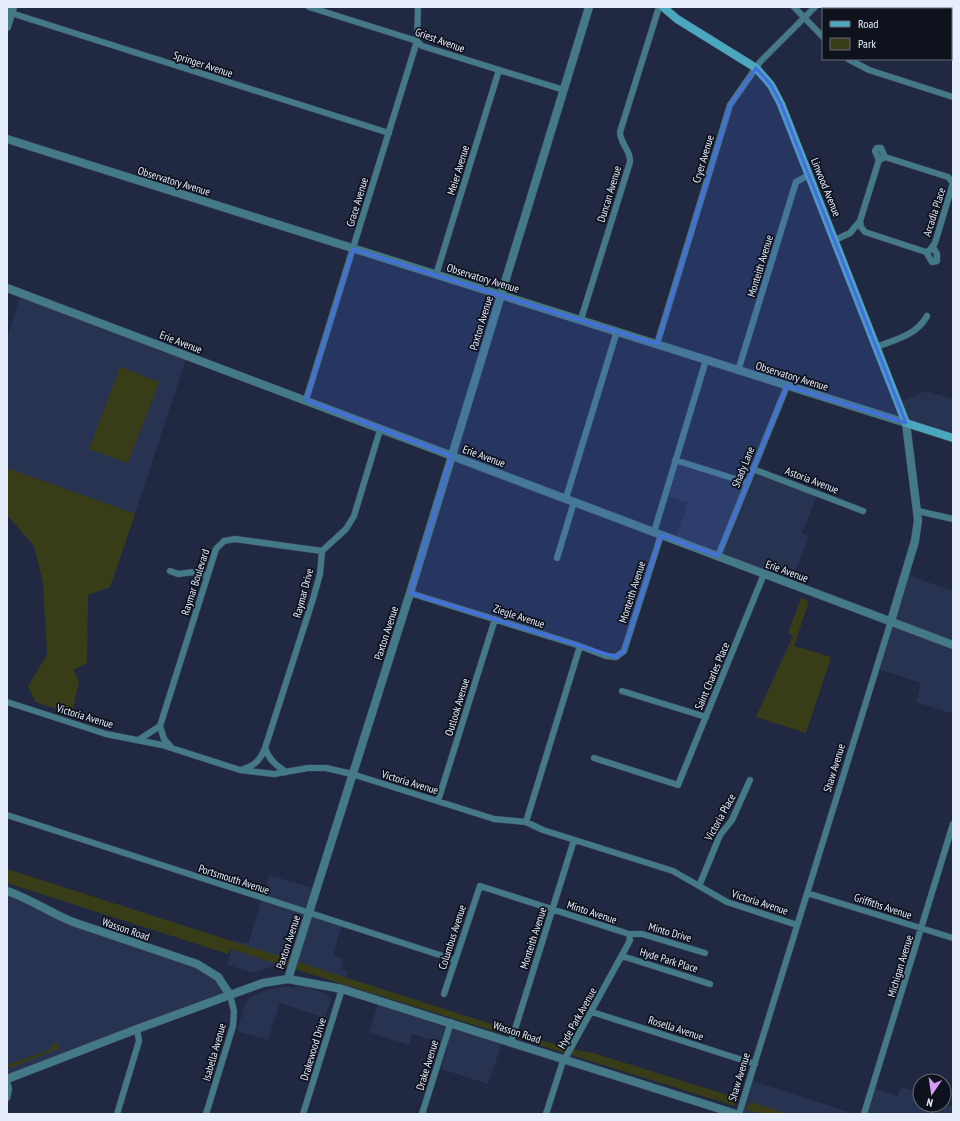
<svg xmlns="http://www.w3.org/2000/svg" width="960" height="1121" font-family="'PT Sans Narrow',sans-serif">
  <rect width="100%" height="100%" fill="#202941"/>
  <path fill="#273351" d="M21 293 187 356 135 514 7 468V339Z
    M926 391 953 399V438L906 423 898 403Z
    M675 460 747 483 753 469 818 493 802 533 809 537 790 584 675 540 688 503 665 495Z
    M905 574 953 591V714L916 702 921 683 875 668Z
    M269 875 316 889 309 914 342 924 333 955 343 959 341 969 348 972 343 982 282 963 254 973 227 965 234 941 248 944Z
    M7 891 57 915 210 971 230 995 7 1079Z
    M282 987H306L328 994 331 998 325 1018 280 1003 268 1040 237 1031 244 1006 249 998 266 990Z
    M378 1004 502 1043 488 1084 441 1069 448 1045 412 1034 409 1045 369 1032Z
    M750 1080 855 1114H739Z
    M901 1087 920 1093V1105H944L953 1107V1114H864L873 1088 898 1096Z"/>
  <path fill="#393d17" d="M120 367 159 382 128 463 89 449Z
    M7 468 135 514 110 587 88 595 87 663 73 670 79 681 72 714 35 702 28 686 47 655 43 583 34 546 7 515Z
    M801 598 809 601 794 646 831 657 806 733 756 717 793 636 788 633Z
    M7 869 566 1048 593 1053 737 1098 735 1106 230 949 228 954 7 883Z
    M54 1042 59 1046 58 1049 7 1069V1065L49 1050Z
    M749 1102H750L788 1114H760L747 1110Z"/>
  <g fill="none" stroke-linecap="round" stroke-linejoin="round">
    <g stroke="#3c445b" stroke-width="7">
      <path id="minor" d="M309 7 417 41 422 46 564 90
        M794 7 823 37
        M939 7 945 9
        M951 11 953 12
        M11 13 389 133
        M848 59 869 70 953 97
        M885 157 948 177 953 183 935 243 929 251 926 252 865 232 861 227 860 221 879 160Z
        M879 160 875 151 877 148H881L885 157
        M835 240 850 233 860 221
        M926 252 932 262 937 261V254L933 247
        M436 275 499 70
        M581 319 630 162C631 150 620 144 620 132L659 7
        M657 344 730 105 760 62 815 7
        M876 347C895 340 917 335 927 316
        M738 371 796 182 809 175
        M306 400 417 41 418 7
        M675 460 748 483
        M753 469 863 511
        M566 498 617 331
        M918 511 953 519
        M654 532 706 360
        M718 556 787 386
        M557 558 574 502
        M170 571 178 574 194 572 207 576
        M410 593 577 645 606 656 616 657 624 651 661 535
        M622 691 706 717
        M7 702 106 734 162 745 240 770 274 774 308 768H326L352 774 494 819 526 822 543 830 673 871 727 902 797 925
        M140 739 160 726
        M171 747 164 739 160 726 216 549 224 541 235 539 322 551
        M265 748C269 760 276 765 286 772
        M594 758 678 785 764 574
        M241 770C254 766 260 761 265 748L313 599 320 574 322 551 346 529 354 516 380 430
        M438 801 495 619
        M7 815 455 960
        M526 822 580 646
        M699 886 720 835 732 820 750 780
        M807 893 953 938
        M622 956 710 984
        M444 994 480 886 629 934H642L705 953
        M592 1012 755 1064
        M511 1042 574 840
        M7 1081 9 1089 7 1098
        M117 1114 139 1041 137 1029
        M206 1114 233 1026 234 1011 230 995
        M303 1114 342 989
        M422 1114 451 1022
        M546 1114 562 1064 627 946 630 940 629 934
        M739 1114 891 621
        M864 1114 953 824"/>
    </g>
    <g stroke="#3c445b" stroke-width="9">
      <path id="tertiary" d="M7 27 13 7
        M7 139 906 423 918 520 915 541 891 621
        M7 288 953 645
        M7 891C31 899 50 913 73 922L197 964 218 977 230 995
        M288 979 410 593 589 7
        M7 1079 137 1029 263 983 288 979 342 989 736 1114"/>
    </g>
    <g stroke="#3c445b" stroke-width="9">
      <path id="secondary" d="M663 7 677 19 756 68 771 85 781 104 906 423 953 438"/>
    </g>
    <use href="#minor" stroke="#447a88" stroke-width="6"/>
    <use href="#tertiary" stroke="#447a88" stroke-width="8"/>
    <use href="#secondary" stroke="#4ba7be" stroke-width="8"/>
  </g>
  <path fill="#456edf" fill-opacity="0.2" stroke="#456edf" stroke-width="3" stroke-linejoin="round" d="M756 68 771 85 781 104 906 423 787 386 718 556 661 535 624 651 616 657 410 593 451 456 306 400 353 249 657 344 730 105Z"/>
  <g text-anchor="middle" stroke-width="3.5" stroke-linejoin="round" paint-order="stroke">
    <g font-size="11" fill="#e6edfd" stroke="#0e121d">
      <text transform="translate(440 40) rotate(20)" y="4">Griest Avenue</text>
      <text transform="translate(203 64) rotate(18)" y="4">Springer Avenue</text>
      <text transform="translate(703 159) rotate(-73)" y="4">Cryer Avenue</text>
      <text transform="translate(458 170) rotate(-73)" y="4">Meier Avenue</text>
      <text transform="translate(174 181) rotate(17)" y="4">Observatory Avenue</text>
      <text transform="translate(826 187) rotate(68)" y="4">Linwood Avenue</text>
      <text transform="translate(609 194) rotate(-73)" y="4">Duncan Avenue</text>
      <text transform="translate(357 202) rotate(-73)" y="4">Grace Avenue</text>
      <text transform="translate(934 212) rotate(-72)" y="4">Arcadia Place</text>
      <text transform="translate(760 266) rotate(-73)" y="4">Monteith Avenue</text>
      <text transform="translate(483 278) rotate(17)" y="4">Observatory Avenue</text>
      <text transform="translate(481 323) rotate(-73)" y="4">Paxton Avenue</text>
      <text transform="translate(181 342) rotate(21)" y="4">Erie Avenue</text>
      <text transform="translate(792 376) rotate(17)" y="4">Observatory Avenue</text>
      <text transform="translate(484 456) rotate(20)" y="4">Erie Avenue</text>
      <text transform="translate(743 467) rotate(-68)" y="4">Shady Lane</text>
      <text transform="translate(812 480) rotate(21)" y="4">Astoria Avenue</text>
      <text transform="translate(787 571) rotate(20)" y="4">Erie Avenue</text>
      <text transform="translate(195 582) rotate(-72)" y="4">Raymar Boulevard</text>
      <text transform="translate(632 592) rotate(-72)" y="4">Monteith Avenue</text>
      <text transform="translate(303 593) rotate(-75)" y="4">Raymar Drive</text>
      <text transform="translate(519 616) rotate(18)" y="4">Ziegle Avenue</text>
      <text transform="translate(386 633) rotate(-72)" y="4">Paxton Avenue</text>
      <text transform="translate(712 676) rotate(-67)" y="4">Saint Charles Place</text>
      <text transform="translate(457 707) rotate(-73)" y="4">Outlook Avenue</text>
      <text transform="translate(85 716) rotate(17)" y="4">Victoria Avenue</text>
      <text transform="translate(834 768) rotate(-73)" y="4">Shaw Avenue</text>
      <text transform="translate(410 782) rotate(17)" y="4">Victoria Avenue</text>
      <text transform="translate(720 817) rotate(-61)" y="4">Victoria Place</text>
      <text transform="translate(234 879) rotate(18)" y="4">Portsmouth Avenue</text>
      <text transform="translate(760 902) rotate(18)" y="4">Victoria Avenue</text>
      <text transform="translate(883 906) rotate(18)" y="4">Griffiths Avenue</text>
      <text transform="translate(592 912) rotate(18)" y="4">Minto Avenue</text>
      <text transform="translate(126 929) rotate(19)" y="4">Wasson Road</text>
      <text transform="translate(670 932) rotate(16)" y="4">Minto Drive</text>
      <text transform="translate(452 937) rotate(-72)" y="4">Columbus Avenue</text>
      <text transform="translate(533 938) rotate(-72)" y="4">Monteith Avenue</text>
      <text transform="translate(288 942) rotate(-72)" y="4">Paxton Avenue</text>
      <text transform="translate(669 960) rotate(17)" y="4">Hyde Park Place</text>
      <text transform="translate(900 966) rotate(-73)" y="4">Michigan Avenue</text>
      <text transform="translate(577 1018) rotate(-61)" y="4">Hyde Park Avenue</text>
      <text transform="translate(676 1028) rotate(18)" y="4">Rosella Avenue</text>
      <text transform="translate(517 1032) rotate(18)" y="4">Wasson Road</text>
      <text transform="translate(313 1049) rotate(-73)" y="4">Drakewood Drive</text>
      <text transform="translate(214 1052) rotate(-74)" y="4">Isabella Avenue</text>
      <text transform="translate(427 1065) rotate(-73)" y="4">Drake Avenue</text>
      <text transform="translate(739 1077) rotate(-73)" y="4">Shaw Avenue</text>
    </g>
  </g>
  <rect width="960" height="1121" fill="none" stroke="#e6edfd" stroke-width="16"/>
  <rect x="822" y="8" width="130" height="52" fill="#0e121d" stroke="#646a77"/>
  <rect x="830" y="21" width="20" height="6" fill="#4ba7be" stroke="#646a77"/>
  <text x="858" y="28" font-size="12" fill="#e6edfd">Road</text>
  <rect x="830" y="38" width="20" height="12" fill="#393d17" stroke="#646a77"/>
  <text x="858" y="48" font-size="12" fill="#e6edfd">Park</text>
  <g transform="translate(932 1093) rotate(193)"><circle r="19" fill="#0e121d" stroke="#646a77"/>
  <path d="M0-3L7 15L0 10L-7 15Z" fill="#d79bf9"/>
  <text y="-6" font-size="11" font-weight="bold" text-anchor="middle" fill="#e6edfd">N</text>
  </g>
</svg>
